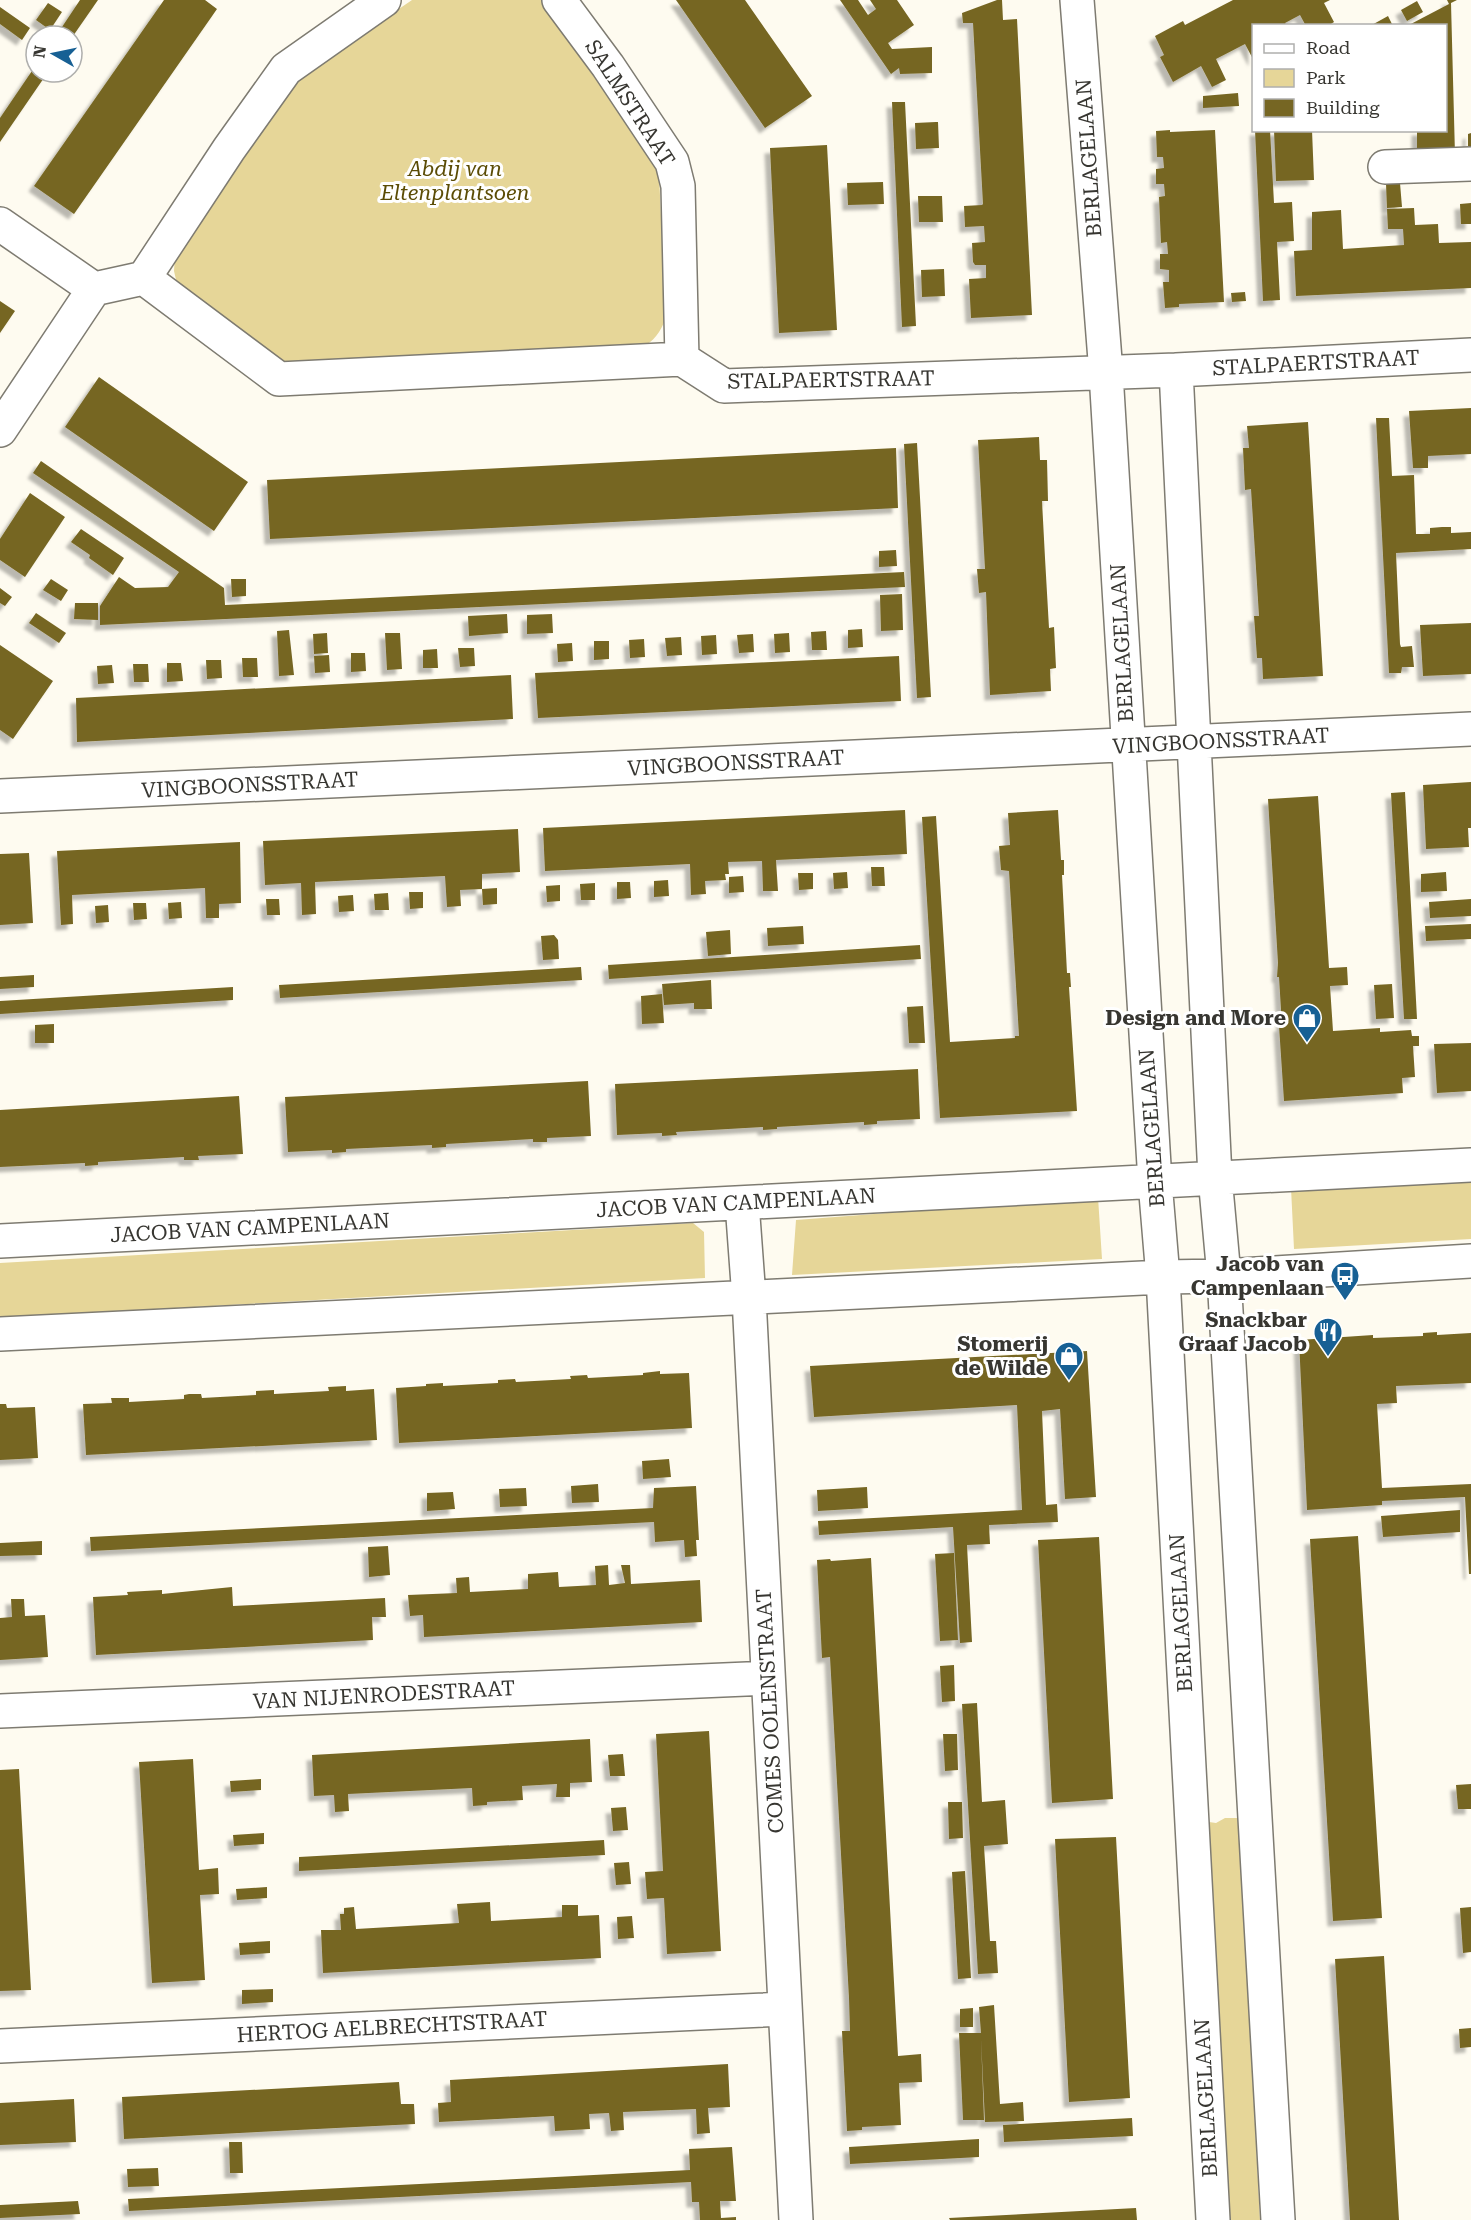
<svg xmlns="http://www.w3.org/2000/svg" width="1471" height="2220" font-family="'Roboto Serif',serif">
  <defs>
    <filter id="shadow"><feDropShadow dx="-5.5" dy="5.5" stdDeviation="1.5" flood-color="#0004"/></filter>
  </defs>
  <rect width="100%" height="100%" fill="#fefbf0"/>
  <path fill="#e6d698" d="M412 0H541L654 163 659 175 666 318C660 333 654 341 641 348L293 365 283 361 177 284 174 271 175 256 298 78Z
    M1471 1178V1239L1294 1249 1291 1188Z
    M1098 1197 1102 1259 792 1275 796 1220Z
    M693 1223 704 1232 705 1278 0 1318V1263Z
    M1225 1818H1239L1260 2220H1226L1202 1821 1216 1823Z"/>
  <path fill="#766623" filter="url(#shadow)" d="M80 0H98L73 36H56Z
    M164 0H205L217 9 74 214 34 186Z
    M676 0H745L812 96 765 128Z
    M840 0H858L868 15 876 9 870 0H897L914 25 888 43 892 49 932 47V73L900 74 899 68 891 74Z
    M997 0H1002L1003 20 1017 19 1032 315 971 318 969 279 986 278V265H975L973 262 972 243 985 242 984 226 965 227 964 206 982 205 983 204 973 23H963L962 13Z
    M1233 0H1330L1324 3 1334 22 1328 26H1306L1300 15 1285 23 1287 26H1254V61L1245 44 1216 59 1226 80 1212 87 1201 66 1173 82 1160 57 1164 55 1155 36 1183 21 1185 25Z
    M1447 0H1457L1451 3 1455 155 1417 156V130H1446V26H1407L1449 4Z
    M1417 1 1423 12 1407 21 1401 10Z
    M48 3 62 12 50 30 36 20Z
    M0 7 30 28 22 40 0 24Z
    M1388 16 1393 26H1370Z
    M36 65V72H48L0 142V118Z
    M1238 93 1239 106 1203 108V96Z
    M892 102H905L916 326 902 327Z
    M936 122H938L939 148 916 149 915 123Z
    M1170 130V132L1215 130 1224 302 1179 304V307L1165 308 1163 282H1169V270L1160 269V254H1168L1167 242 1161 243 1159 197 1165 196 1164 184H1156V169L1164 168 1163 157H1157L1156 131Z
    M1255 130H1270L1274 203 1292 202 1294 241 1277 242 1280 300 1263 301Z
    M1274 130H1312L1314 180 1276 181Z
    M1471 133V146H1468V134Z
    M827 145 837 330 779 333 770 148Z
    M883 182 884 204 848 205 847 183Z
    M1400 183 1402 207 1387 208 1386 184Z
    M918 196H942L943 222H919Z
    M1471 203V224H1461L1460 204Z
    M1414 208 1415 225 1438 224 1439 243 1471 242V288L1296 296 1294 251 1312 250V212L1341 210 1343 249 1404 245 1403 229H1388L1387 209Z
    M944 269 945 296 922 297 921 270Z
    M1245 292 1246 301 1232 302 1231 293Z
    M0 301 15 311 0 333Z
    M99 377 248 482 214 531 65 427Z
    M1471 408V454L1428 456V468H1413L1409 411Z
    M1376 418H1389L1392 476 1414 475 1416 534H1430V528L1442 527H1451V533L1471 532V549L1396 553 1400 644 1401 647 1412 646 1414 667H1402L1401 673H1389Z
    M1308 422 1323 676 1263 679 1262 658H1257L1255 629 1254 616H1259L1251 489 1245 490 1243 448H1249L1247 426Z
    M1039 437 1040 460H1047L1048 501H1042L1045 558 1049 628 1054 627 1056 668 1050 669 1051 691 990 695 986 592 979 593 977 569H985L978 440Z
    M917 443 931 697 917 698 904 444Z
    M896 448 898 508 270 539 267 480Z
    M41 461 224 588 225 605 904 572 905 587 100 625V606L119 577 135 588 168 587 179 572 33 473Z
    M30 493 65 517 25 577 0 560V539Z
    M81 529 124 558 113 575 89 558 90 555 71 542Z
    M896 550 897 566 879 567V551Z
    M51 579 68 590 61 601 43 590Z
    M231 579H246V596L232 597Z
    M0 588 12 597 5 606 0 603Z
    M902 594 903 630 881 631 880 595Z
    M75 603H98V620L74 619Z
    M36 613 66 633 59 643 29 623Z
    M507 614 508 633 469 636 468 616Z
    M552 614 553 633 527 634V615Z
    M1471 623V674L1423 676 1420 625Z
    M862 629 863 647 848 648V630Z
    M289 630 294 675 279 676 277 631Z
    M826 631 827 650H812L811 632Z
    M327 633 328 653 314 654 313 634Z
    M385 633H400L402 669 387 670Z
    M789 633 790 652 775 653 774 634Z
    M753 634 754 652 739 653 737 635Z
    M716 635 717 654 702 655 701 636Z
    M681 637 682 655 667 656 665 638Z
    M644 639 645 657 630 658 629 640Z
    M594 641H609V659L594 660Z
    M572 643 573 661 558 662 557 644Z
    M0 645 53 681 13 739 0 730Z
    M458 648H474L475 666 460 667Z
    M437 649 438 668H423V650Z
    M351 653H365L366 671 351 672Z
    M329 655 330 672 315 673 314 656Z
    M899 656 901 701 538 718 535 673Z
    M242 658H257L258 677H243Z
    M206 660H221L222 678 207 679Z
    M167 663H181L183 681 167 682Z
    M133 664H148L149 682H134Z
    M112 665 114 683 98 684 97 666Z
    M511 675 513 719 77 742 76 698Z
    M1471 782V828H1468L1469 847 1426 849 1423 785Z
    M1405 792 1417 1019H1404L1391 793Z
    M1318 796 1329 968 1347 967 1348 985 1330 986 1333 1031 1380 1028V1032L1411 1030 1412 1036H1419V1046H1413L1415 1077 1402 1078 1403 1093 1284 1101 1279 1026H1282L1279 977H1277L1278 963 1268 799Z
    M905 810 907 854 776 860 778 891H763L762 861 728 862 729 874H725L726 880 705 881 706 894 691 895 690 864 545 871 543 828Z
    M1058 810 1061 860H1064V875H1062L1067 973H1070L1071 987H1069L1077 1111 940 1118 922 817 936 816 950 1042 1015 1038V1036H1019L1009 871 1001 870 999 846 1010 845 1008 813Z
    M518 829 520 872 482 874V889L460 890 461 906 447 907 445 876 315 882 316 914 302 915 301 883 265 885 263 841Z
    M240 842 241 903 219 904V918H206L205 888 72 895 73 924 61 925 57 851Z
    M29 853 33 923 0 925V854Z
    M871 867H884L885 886H872Z
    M847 872 848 888 834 889 833 873Z
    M1446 872 1447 891 1421 892V874Z
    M798 873H813V889L799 890Z
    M743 876 744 892 729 893V877Z
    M668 880 669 896 654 897V881Z
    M617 882H630L631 898 617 899Z
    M595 883V900H581L580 884Z
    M560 885V901L547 902 546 886Z
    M497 888V904L483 905 482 889Z
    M409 892H423V908L410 909Z
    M388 893 389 910H375L374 894Z
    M353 895 354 911 339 912 338 896Z
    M266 899H279L280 915H267Z
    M1471 899V916L1430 918 1429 902Z
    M181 902 182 918 169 919 168 903Z
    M133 903H146L147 919 134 920Z
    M108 905 109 922 96 923 95 906Z
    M1471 924V939L1426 941 1425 926Z
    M803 926 804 944 768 946 767 928Z
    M730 930 731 954 708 956 706 932Z
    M554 935 558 940 559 959 543 960 541 936Z
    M920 945 921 959 609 979 608 965Z
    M581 967 582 980 280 998 279 985Z
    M34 975V987L0 989V977Z
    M711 980 712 1009H694V1003L664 1005 662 984Z
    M1392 984 1394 1018 1376 1019 1374 985Z
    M233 987V1000L0 1014V1001Z
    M662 994 664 1023 642 1024 641 996Z
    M923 1006 925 1043H909L907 1007Z
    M54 1024V1043H35V1025Z
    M1471 1043V1091L1437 1093 1434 1044Z
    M918 1069 920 1119 877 1121V1124L864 1125V1122L777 1127V1129L763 1130V1127L676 1132 677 1135 662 1136V1133L617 1135 615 1084Z
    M588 1081 591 1136 547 1138V1142H533V1139L446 1144V1147L432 1148V1145L346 1149V1152L332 1153V1150L288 1152 285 1097Z
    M239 1096 243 1154 198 1156 199 1160H184V1157L98 1162V1165L85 1166V1163L0 1167V1110Z
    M1437 1332V1335L1471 1333V1383L1396 1386 1397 1403 1377 1404 1382 1488 1471 1484V1574H1469L1465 1497 1382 1501V1505L1307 1510 1299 1340 1373 1335V1338L1423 1336V1333Z
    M1087 1351 1096 1497 1065 1499 1060 1409 1042 1411 1046 1505 1057 1504 1058 1522 989 1525 990 1544 967 1545 972 1642 960 1643 953 1527 819 1535 818 1521 1022 1510 1017 1405 814 1417 810 1366Z
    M660 1371V1374L689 1373 692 1428 399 1443 396 1388 426 1386V1384L443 1383V1386L498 1383V1380L515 1379 516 1382 571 1379 570 1376 587 1375 588 1378 643 1375V1373Z
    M346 1386V1391L374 1389 377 1440 86 1455 83 1404 112 1403 111 1398H129V1402L184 1399V1395L189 1394H201L202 1398 256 1395V1391L274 1390V1394L329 1391 328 1387Z
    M0 1404H6L7 1408 35 1407 38 1458 0 1460Z
    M669 1459 671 1477 643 1479 642 1461Z
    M598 1484 599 1502 572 1503 571 1486Z
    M696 1486 699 1540H696L697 1556 685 1557 684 1540 655 1542 654 1522 91 1551 90 1537 653 1508 654 1488Z
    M867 1487 868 1508 818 1511 817 1490Z
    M526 1488 527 1506 500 1507 499 1489Z
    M453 1492 455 1509 427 1511V1493Z
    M1460 1510V1532L1383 1537 1381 1516Z
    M1358 1536 1382 1918 1333 1921 1310 1539Z
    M1099 1537 1113 1799 1052 1803 1038 1540Z
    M42 1541V1555L0 1556V1543Z
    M388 1546 390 1575 369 1577 368 1547Z
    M954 1553 958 1640 940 1641 935 1554Z
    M871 1558 898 2056 921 2054 922 2082 899 2083 901 2125 862 2127V2130L847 2131 842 2031H850L849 1998 830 1657 822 1658 817 1560 830 1559 831 1561Z
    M608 1565 609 1585 625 1583 621 1565H630L631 1584 700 1580 702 1622 424 1637 423 1615 410 1616 408 1595 457 1593 456 1578 469 1577 470 1592 528 1589V1574L558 1572 559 1587 596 1585 595 1566Z
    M232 1587 233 1606 385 1598 386 1617H372L373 1640 96 1655 93 1597 128 1595 127 1592 162 1590V1594Z
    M11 1599H24L25 1616 45 1615 48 1657 0 1660V1618L12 1617Z
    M954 1665 955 1701 942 1702 940 1666Z
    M977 1703 982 1802 1005 1800 1008 1844 984 1846 990 1941H996L998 1973 978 1974 962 1704Z
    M709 1731 721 1951 667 1954 664 1898 647 1899 645 1872 663 1871 656 1734Z
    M943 1734H957L958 1770 945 1771Z
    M590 1739 592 1782 570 1783V1797H556L557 1784 522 1786 523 1800 487 1802V1805L473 1806 472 1788 348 1794 349 1811 335 1812 334 1795 314 1796 312 1755Z
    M623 1754 625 1776H610L608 1755Z
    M193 1759 199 1870 218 1868 219 1894 200 1895 205 1980 152 1983 139 1762Z
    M19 1769 31 1990 0 1991V1770Z
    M261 1779V1790L231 1792 230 1781Z
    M1471 1784V1809H1458L1456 1785Z
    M948 1802H962L963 1838 949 1839Z
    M626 1807 628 1830 613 1831 611 1808Z
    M264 1833V1844L234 1846 233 1835Z
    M1116 1837 1130 2098 1069 2102 1055 1839Z
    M604 1840 605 1855 299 1871V1857Z
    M629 1862 631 1884 616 1885 614 1863Z
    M965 1871 971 1978 958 1979 952 1872Z
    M267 1887V1898L237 1900 236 1889Z
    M490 1902 491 1921 562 1917V1905H578V1916L599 1915 601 1958 323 1973 321 1930H341L340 1914H344V1908L354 1907 356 1929 459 1923 457 1904Z
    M1471 1907V1952L1463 1953 1460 1908Z
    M632 1916 634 1938 618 1939 617 1917Z
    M270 1941V1953L240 1955 239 1943Z
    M1384 1956 1399 2220H1350L1335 1959Z
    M273 1989V2002L242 2004V1990Z
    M994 2005 1000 2104 1023 2102 1024 2121 985 2122 981 2039 984 2120H963L959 2033H981L979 2007Z
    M973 2008V2027H960V2009Z
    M1471 2028V2047L1460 2048 1459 2029Z
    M728 2064 730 2107 708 2108 710 2133 697 2134 696 2109 623 2112 624 2130 611 2131 609 2113 589 2114 590 2129 555 2131 554 2116 439 2122 438 2103 451 2102 450 2080Z
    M399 2082 401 2104H414L415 2124 124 2139 122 2097Z
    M74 2099 76 2142 0 2145V2103Z
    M1132 2118 1133 2136 1004 2142 1003 2125Z
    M979 2139V2157L850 2164 849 2147Z
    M229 2142H242L243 2173H230Z
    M732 2147 736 2201H720L721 2218 736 2217V2220H700L699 2202H692L691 2182 129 2211 128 2199 690 2170 689 2149Z
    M158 2168 159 2186 128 2187 127 2169Z
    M78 2201 80 2214 0 2218V2205Z
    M1136 2208 1137 2220H950L949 2218Z"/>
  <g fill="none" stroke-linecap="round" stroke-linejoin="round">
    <g stroke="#7e7b71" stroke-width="36">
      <path id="minor" d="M559 0 608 66 672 162 678 186 682 359
        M1077 0 1106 373 1155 1182 1163 1277 1213 2220
        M1385 167 1471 164
        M0 224 94 289 144 278 279 379 682 359 724 386 1176 370 1471 355
        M144 278 229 149 286 69 384 0
        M1176 370 1215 1177 1224 1276 1278 2220
        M0 430 94 289
        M0 796 1471 729
        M742 1203 749 1298 796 2220
        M0 1241 1471 1165
        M0 1334 1163 1277 1224 1276 1471 1261
        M0 1711 768 1678
        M0 2046 785 2009"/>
    </g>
    <use href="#minor" stroke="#fff" stroke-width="33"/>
  </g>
  <defs>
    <g id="shop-pin" transform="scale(1.5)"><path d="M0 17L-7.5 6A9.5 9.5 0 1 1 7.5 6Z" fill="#176094" stroke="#fff"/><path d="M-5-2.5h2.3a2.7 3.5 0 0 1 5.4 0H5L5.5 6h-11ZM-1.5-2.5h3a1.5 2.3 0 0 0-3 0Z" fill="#fff"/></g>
    <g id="bus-pin" transform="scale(1.5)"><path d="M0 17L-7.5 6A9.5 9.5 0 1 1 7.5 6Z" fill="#176094" stroke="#fff"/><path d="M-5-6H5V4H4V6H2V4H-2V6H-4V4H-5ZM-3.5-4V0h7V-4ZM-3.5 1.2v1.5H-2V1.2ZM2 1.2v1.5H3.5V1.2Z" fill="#fff"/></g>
    <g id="restaurant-pin" transform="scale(1.5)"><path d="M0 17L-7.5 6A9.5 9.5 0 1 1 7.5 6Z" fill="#176094" stroke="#fff"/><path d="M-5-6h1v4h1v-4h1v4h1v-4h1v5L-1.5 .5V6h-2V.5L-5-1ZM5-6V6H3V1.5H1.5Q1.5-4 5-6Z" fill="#fff"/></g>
  </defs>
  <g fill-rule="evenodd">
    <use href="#shop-pin" x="1307" y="1018"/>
    <use href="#bus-pin" x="1345" y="1276"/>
    <use href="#restaurant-pin" x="1328" y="1332"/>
    <use href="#shop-pin" x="1069" y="1356"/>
  </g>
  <g text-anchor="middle" stroke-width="6" stroke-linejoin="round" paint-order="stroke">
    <g font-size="21" fill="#373631" stroke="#fff">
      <text transform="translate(630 103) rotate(57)" y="7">SALMSTRAAT</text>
      <text transform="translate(1089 158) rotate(-94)" y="7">BERLAGELAAN</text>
      <text transform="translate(1316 363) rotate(-3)" y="7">STALPAERTSTRAAT</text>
      <text transform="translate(831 380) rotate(-1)" y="7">STALPAERTSTRAAT</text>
      <text transform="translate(1122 643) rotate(-93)" y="7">BERLAGELAAN</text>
      <text transform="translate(1221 741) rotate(-3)" y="7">VINGBOONSSTRAAT</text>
      <text transform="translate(736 763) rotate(-3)" y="7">VINGBOONSSTRAAT</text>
      <text transform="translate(250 785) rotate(-3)" y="7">VINGBOONSSTRAAT</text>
      <text transform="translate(1152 1128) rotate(-94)" y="7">BERLAGELAAN</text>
      <text transform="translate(736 1203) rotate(-3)" y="7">JACOB VAN CAMPENLAAN</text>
      <text transform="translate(250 1228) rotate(-3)" y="7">JACOB VAN CAMPENLAAN</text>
      <text transform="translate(1181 1613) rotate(-93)" y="7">BERLAGELAAN</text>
      <text transform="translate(384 1695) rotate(-3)" y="7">VAN NIJENRODESTRAAT</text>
      <text transform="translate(770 1711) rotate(-93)" y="7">COMES OOLENSTRAAT</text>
      <text transform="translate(392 2027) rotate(-3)" y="7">HERTOG AELBRECHTSTRAAT</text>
      <text transform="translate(1206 2098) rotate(-93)" y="7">BERLAGELAAN</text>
    </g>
    <g font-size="21" font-style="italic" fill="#5b4c05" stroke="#fff">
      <text x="455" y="176">Abdij van<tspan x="455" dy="24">Eltenplantsoen</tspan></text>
    </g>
    <g font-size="21" font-weight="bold" fill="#373631" stroke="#fff" text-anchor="end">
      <text x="1286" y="1025">Design and More</text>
      <text x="1324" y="1271">Jacob van<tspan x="1324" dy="24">Campenlaan</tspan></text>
      <text x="1307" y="1327">Snackbar<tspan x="1307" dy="24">Graaf Jacob</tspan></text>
      <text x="1048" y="1351">Stomerij<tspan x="1048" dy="24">de Wilde</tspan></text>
    </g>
  </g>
  <rect x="1252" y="24" width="195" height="108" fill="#ffffff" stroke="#afafad" stroke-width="1.5"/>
  <rect x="1264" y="44" width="30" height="9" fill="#ffffff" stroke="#afafad" stroke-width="1.5"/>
  <text x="1306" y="54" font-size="18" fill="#373631">Road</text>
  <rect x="1264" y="69" width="30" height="18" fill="#e6d698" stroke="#afafad" stroke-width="1.5"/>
  <text x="1306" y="84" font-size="18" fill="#373631">Park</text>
  <rect x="1264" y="99" width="30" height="18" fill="#766623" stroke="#afafad" stroke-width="1.5"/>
  <text x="1306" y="114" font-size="18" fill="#373631">Building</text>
  <g transform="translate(54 54) rotate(279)"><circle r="28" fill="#ffffff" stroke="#afafad" stroke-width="1.5"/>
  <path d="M0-4.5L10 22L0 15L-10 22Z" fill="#176094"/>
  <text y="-9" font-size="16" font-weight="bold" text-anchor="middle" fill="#373631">N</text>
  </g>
</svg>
